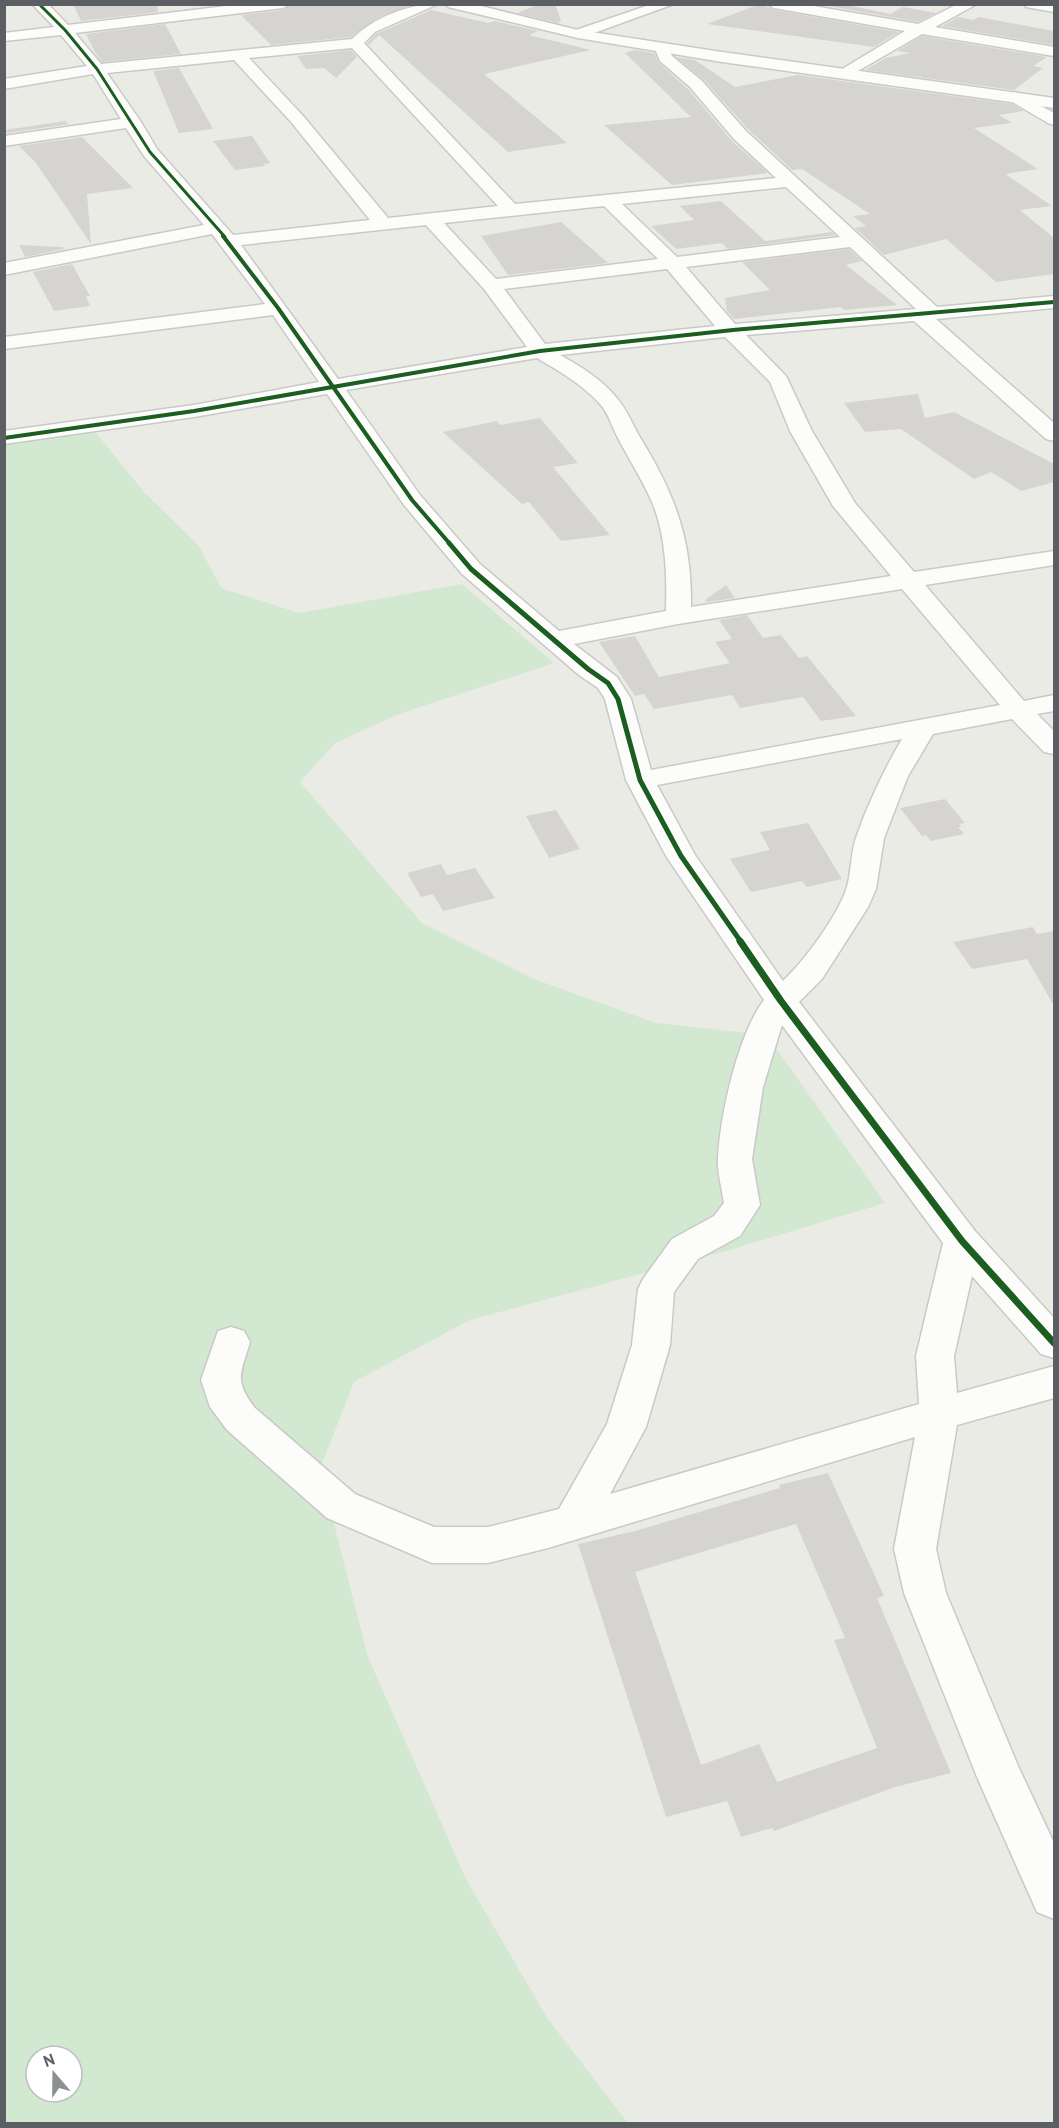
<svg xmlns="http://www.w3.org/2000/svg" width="1059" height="2128" font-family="'PT Sans',sans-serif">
  <rect width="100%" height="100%" fill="#ebebe6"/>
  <path fill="#d3e8d1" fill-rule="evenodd" d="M92 428 144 492 199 546 221 588 299 613 462 584 554 663 399 714 335 743 300 782 422 923 534 979 656 1023 767 1035 885 1203 733 1249 470 1320 354 1382 320 1469 368 1657 467 1881 548 2019 628 2123H5V441ZM36 2056H72V2092H36Z"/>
  <path fill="#d5d4d1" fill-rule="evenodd" d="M102 4H157L158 12 81 21 74 6Z
    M292 4H409L411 5 379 17 351 37 271 45 241 15 283 10Z
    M540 4H555L561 21 558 23 517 13Z
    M760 4 774 10 899 32 874 47 707 24Z
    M818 4H842L890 14 903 7 936 13 918 22Z
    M431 10 488 23 495 21 538 31 529 35 591 50 484 74 567 143 508 152 379 35 369 45 367 43 376 34Z
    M958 17 974 20 978 17 1054 31V45L942 26Z
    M165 24 181 54 102 62 96 54 86 34Z
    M922 36 1047 57 1033 66 1043 68 1014 90 865 70 886 58 910 53 897 51Z
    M351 50 357 57 336 78 324 68 306 69 297 56Z
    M634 50 654 53 659 63 688 89 732 141 768 173 672 185 604 125 691 117 625 53Z
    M676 57 695 60 735 87 798 75 1012 104 1024 111 999 115 1012 123 974 128 1038 169 1005 174 1052 206 1020 210 1054 238V274L996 282 946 239 884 255 855 228 866 226 853 216 870 214 802 169 792 170 748 129 704 80Z
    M179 68 213 129 179 133 153 71Z
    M65 121 69 124 7 133 5 130Z
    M252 136 270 163 264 164 265 166 235 170 213 141Z
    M82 137 133 188 87 194 91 244 36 163 19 146Z
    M721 201 765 241 832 232 835 235 728 249 722 243 676 249 651 226 694 220 680 206Z
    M561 222 608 263 508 275 481 236Z
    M19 245 63 247 64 249 25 257Z
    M849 249 862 261 846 265 897 305 844 310 841 307 734 319 727 311 725 298 770 290 742 262Z
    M72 264 90 296H86L90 306 54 311 33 272Z
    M918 394 925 418 954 412 1054 464V482L1021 491 991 472 974 479 901 429 865 432 844 403Z
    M540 418 578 463 553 467 610 535 561 541 529 502 522 504 443 432 497 421 500 425Z
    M726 585 735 598 707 602 705 600Z
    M747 615 763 638 781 635 799 658 807 656 856 716 821 721 803 697 740 708 732 695 654 709 644 694 635 696 599 642 635 636 659 677 730 663 715 642 732 639 719 620Z
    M945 799 965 823 959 824 961 827H958L964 834 931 841 926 835 922 836 900 808Z
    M556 810 580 849 549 858 526 816Z
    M808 823 842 879 807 887 802 881 751 892 730 859 770 850 760 832Z
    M441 864 447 875 475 868 495 898 443 911 433 894 421 897 407 873Z
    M1033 927 1037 934 1054 931V1006L1027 959 972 969 953 942Z
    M828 1473 884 1596 877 1598 951 1773 895 1787 774 1831 772 1828 741 1837 727 1801 666 1817 578 1544 635 1531 780 1488 779 1485ZM796 1524 845 1638 834 1640 877 1748 777 1782 759 1744 701 1765 635 1572Z"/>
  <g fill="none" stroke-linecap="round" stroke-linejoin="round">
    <g stroke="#c9c9c8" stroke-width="3">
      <path id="minor" d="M32 4H48L68 25 243 4H290L283 8 75 33 101 64 352 39C373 18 407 4 438 4L375 32 364 43 515 204 776 178 734 139 690 87 660 61 654 47 661 43 666 44 672 56 702 81 746 131 937 307 1054 296V308L936 319 1054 423V441L1046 439 914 321 746 335 786 376 812 431 855 503 914 572 1054 551V565L925 585 1024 701 1054 695V711L1037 714 1054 731V754L1044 752 1012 719 933 734 908 776 884 838 876 889 868 907 822 979 799 1002 975 1231 1054 1318V1358L1041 1354 972 1276 954 1356 957 1393 1054 1366V1398L957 1425 936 1549 946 1593 1018 1766 1054 1843V1919L1037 1912 977 1777 904 1593 894 1549 915 1437 548 1548 488 1563H432L327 1518 227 1430 210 1407 201 1380 218 1331 231 1327 244 1331 250 1342C241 1374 233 1379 255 1408L355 1494 434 1527H488L559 1509 607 1424 632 1345 638 1289 643 1279 672 1239 714 1216 724 1203C722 1189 717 1172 718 1158 720 1115 738 1034 764 1000L666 856 626 780 605 699 598 688 579 675 462 574 404 505 327 394 194 417 4 444V431L194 405 319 382 273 315 4 349V337L265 304 212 234 4 275V263L204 225 144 156 126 128 4 146V136L121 119 93 74 4 89V79L87 66 61 35 4 41V33L54 27ZM352 48 498 206 388 218 304 117 249 58ZM234 60 292 123 370 220 233 235 157 149 141 122 107 73ZM786 187 840 237 677 257 622 204ZM604 206 658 259 496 279 444 223ZM426 225 484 289 527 347 338 379 241 245ZM850 247 916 309 735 324 686 267ZM667 269 715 326 545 344 504 289ZM725 337 770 382 790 431 833 506 891 576 691 607C692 539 675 495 641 439 632 424 627 409 615 396 600 378 580 366 560 355ZM537 358C559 371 582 384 600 404 609 414 611 425 617 436 628 458 642 479 652 502 666 535 667 575 666 611L559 631 480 564 420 495 346 390ZM902 589 1000 705 651 770 631 699 617 677 574 644 678 624ZM902 739C884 770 869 801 857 835 850 853 852 872 846 890 836 918 805 960 783 981L695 855 657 785ZM782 1025 943 1243 916 1356 919 1404 610 1494 646 1427 670 1345 674 1292 698 1259 740 1236 760 1205 752 1159 763 1087Z
        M652 4H674L583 37 578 38 571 34 573 31Z
        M767 4H802L918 24 958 4H977L935 27 1054 47V56L922 34 844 79 836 74 839 71 905 31 774 8Z
        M1024 4H1054V12L1026 7Z
        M1015 92 1054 113V125L1048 123 1009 100 1007 97 1009 94Z"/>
    </g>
    <g stroke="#c9c9c8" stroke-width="3">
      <path id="tertiary" d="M446 4H473L578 30 722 52 1054 98V108L722 62 578 38 448 7Z"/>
    </g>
    <use href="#minor" fill="#fcfcfb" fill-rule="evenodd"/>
    <use href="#tertiary" fill="#fcfcfb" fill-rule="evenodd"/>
    <g stroke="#fff" stroke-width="4.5">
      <path id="cycleway-far3" d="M39 4 65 30 97 69 150 152 225 237"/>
    </g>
    <g stroke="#fff" stroke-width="6">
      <path id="cycleway-far2" d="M223 236 278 308 412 500 450 544
        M4 438 194 411 540 351 733 330 1054 302"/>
    </g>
    <g stroke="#fff" stroke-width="8">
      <path id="cycleway-far1" d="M449 543 471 569 588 669 608 683 618 699 640 780 681 856 741 942"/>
    </g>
    <g stroke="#fff" stroke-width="10">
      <path id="cycleway" d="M740 941 781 1001 962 1241 1054 1343"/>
    </g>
    <use href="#cycleway-far3" stroke="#1b5e20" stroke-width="3"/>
    <use href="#cycleway-far2" stroke="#1b5e20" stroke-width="4"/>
    <use href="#cycleway-far1" stroke="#1b5e20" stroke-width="5"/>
    <use href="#cycleway" stroke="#1b5e20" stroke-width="7"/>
  </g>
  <rect width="1059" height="2128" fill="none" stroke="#5b5f64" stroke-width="12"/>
  <g transform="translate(54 2074) rotate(340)"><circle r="28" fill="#ffffff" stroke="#bdbfc1" stroke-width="1.5"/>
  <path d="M0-4.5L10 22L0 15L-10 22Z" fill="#8d9092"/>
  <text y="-9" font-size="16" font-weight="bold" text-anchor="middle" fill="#5b5f64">N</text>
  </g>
</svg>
